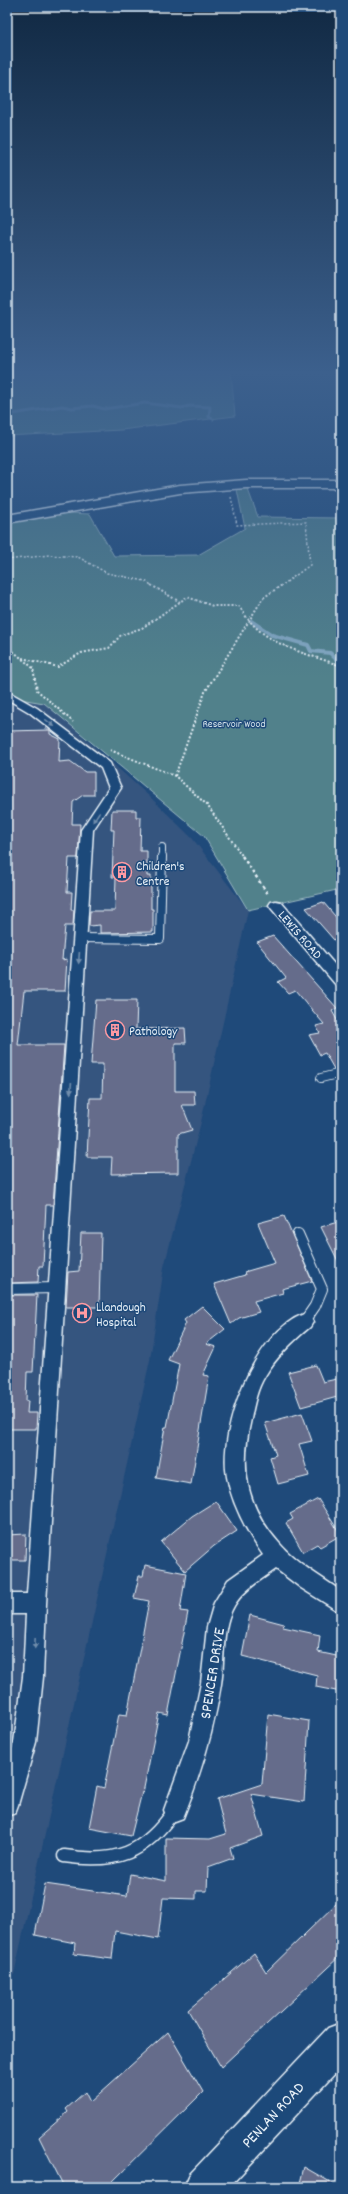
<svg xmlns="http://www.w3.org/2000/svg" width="348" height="2194" font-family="Dekko,sans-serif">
  <rect width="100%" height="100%" fill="#1f4a7a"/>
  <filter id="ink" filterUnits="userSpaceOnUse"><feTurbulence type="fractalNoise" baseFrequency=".025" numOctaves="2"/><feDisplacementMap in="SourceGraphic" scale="8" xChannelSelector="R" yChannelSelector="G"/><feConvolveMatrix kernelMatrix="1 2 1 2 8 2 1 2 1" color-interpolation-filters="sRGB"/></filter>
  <g filter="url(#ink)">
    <path fill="#34547f" d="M7 689 20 699 44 702 149 796 193 839 248 910 201 1122 164 1267 150 1360 7 2006Z"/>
    <path fill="#51818b" stroke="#9cb9c2" d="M7 371H231L235 416 121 430 7 436Z
      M246 484 258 517 341 518V889L248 910 204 836 44 703 20 699 7 689V523L68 513 90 514 114 556 198 555 245 528 236 485Z"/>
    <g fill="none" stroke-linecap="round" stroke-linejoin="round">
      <path stroke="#84a9c2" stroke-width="3" d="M7 415 62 406 72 408 93 406 104 409 145 403 182 408 189 406 210 407 209 417 213 419"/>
      <path stroke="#84a9c2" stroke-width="4" d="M251 621 272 635 308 645 311 651 330 653 341 664"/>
    </g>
    <path fill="#656c8b" stroke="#e8f1f8" d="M50 730V734L60 739 59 762 70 761 85 772H94V795H83L73 802 72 824H80L78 858H69L67 892H72L71 910H74L73 926H65L62 960 67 959 65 991H24L18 1045H64L53 1205H46L43 1266H39L38 1282 7 1283V731Z
      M112 810H136V817H141L140 851H147V876H151V909H153V932L100 933V925L89 926 90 911H115L116 877H112L114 830H111Z
      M323 902 341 923V948L306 908Z
      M273 936 337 1008 332 1011 341 1027V1068L334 1069 325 1053 320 1055 309 1035 320 1033 316 1026 324 1024 295 990 288 993 278 982 286 978 257 942Z
      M96 1000H137L136 1029 185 1028 186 1043H175V1091H194L195 1105H182L192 1130 178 1134V1173L111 1174 112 1157H87L90 1098H102L103 1064H91Z
      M284 1216 312 1281 282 1289 283 1293 254 1301 259 1312 239 1318 231 1324 214 1284 245 1275 244 1272 275 1263 258 1223Z
      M341 1221V1267L321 1227Z
      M81 1233H101L99 1307H66L68 1272 79 1271Z
      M7 1295H37L33 1372H27L26 1401H28L27 1413H37L36 1429H7Z
      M202 1306 225 1329 206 1344 216 1347 203 1375 209 1376 191 1484 156 1478 165 1427H167L179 1364 168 1360 186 1323 184 1320Z
      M316 1365 323 1382 341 1378V1396L301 1407 288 1372Z
      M302 1413 312 1441 299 1444 309 1476 278 1484 270 1457 276 1455 265 1423Z
      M318 1499 341 1535 320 1547 317 1544 303 1552 286 1523 293 1519 290 1514Z
      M216 1501 237 1531 214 1546 185 1571 161 1542 192 1516Z
      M26 1534 25 1560H7V1535Z
      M145 1565 186 1573 180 1611 188 1612 168 1715 159 1713 143 1793 142 1792 131 1836 89 1828 97 1786 104 1788 119 1714 127 1715 149 1601 134 1598 139 1576H143Z
      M250 1615 284 1624 283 1627 320 1635 318 1652 341 1657V1692L316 1687 317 1675 242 1656Z
      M268 1714 309 1721 304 1802 251 1794 263 1836 230 1848 233 1858 208 1867 207 1891H196V1899L163 1898 158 1939 115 1931 112 1959 74 1954 75 1943 35 1935 45 1884 127 1896 130 1874 166 1881V1838L210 1839 226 1834 217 1799 262 1784Z
      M341 1899V1955L221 2067 188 2010 254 1953 266 1972Z
      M168 2032 203 2092 107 2187H64L39 2137 68 2112 66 2109 85 2092 90 2102Z
      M304 2167 339 2187H299Z"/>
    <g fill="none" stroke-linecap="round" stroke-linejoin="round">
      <g stroke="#e8f1f8" stroke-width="8">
        <path id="lane-far3" d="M162 857V847"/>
      </g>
      <g stroke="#e8f1f8" stroke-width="10">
        <path id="lane-far2" d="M80 938 160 939 162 856
          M321 1078 341 1073"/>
      </g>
      <g stroke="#e8f1f8" stroke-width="12">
        <path id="lane-far1" d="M298 1234 322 1289 315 1306 304 1322
          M7 1289 56 1288"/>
      </g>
      <g stroke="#e8f1f8" stroke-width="15">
        <path id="lane" d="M64 1856C116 1864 144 1854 174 1811"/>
      </g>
      <g stroke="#e8f1f8" stroke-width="3">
        <path id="street" d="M7 691 37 708 110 763 121 788 93 830 46 1604 43 1677 36 1742 18 1805 15 1813 7 1816V1767L14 1742 23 1677 26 1614H7V1594H27L81 830 109 788 101 768 29 712 7 699Z
          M276 901 281 902 341 972V986L336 985 271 908 269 905 271 902Z
          M304 1314 310 1317 313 1322 310 1327C293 1341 276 1357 265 1376 257 1389 254 1404 251 1419 240 1467 245 1505 279 1543 296 1563 320 1576 341 1591V1613L301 1588 276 1569C261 1580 243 1590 234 1606 221 1628 225 1660 221 1684 214 1730 201 1774 183 1818L175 1821 167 1818 164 1810 189 1741 201 1683 207 1627 214 1603 228 1580 263 1555C247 1532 232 1504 227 1477 218 1428 255 1332 304 1314Z"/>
      </g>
      <g stroke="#e8f1f8" stroke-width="3">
        <path id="secondary" d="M246 480H341V488H246L180 493 7 523V515L180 485Z
          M341 2023V2067L229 2187H184L190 2174 328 2028Z"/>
      </g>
      <path stroke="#e8f1f8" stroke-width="1.5" stroke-dasharray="2 2" stroke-linecap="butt" d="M231 497 237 525 306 522 310 565 281 586
        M7 560 49 555 78 557 107 573 145 581 153 586"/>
      <path stroke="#e8f1f8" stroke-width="2" stroke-dasharray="2 2" stroke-linecap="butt" d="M151 585 180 602
        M7 646 33 668 37 690 73 722
        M22 658 58 667 81 653 109 648 121 635 142 628 187 597 213 606H239C262 646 301 651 341 666
        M110 750 175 776 207 805 243 857
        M175 776 205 692 263 598 282 585"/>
      <path stroke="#e8f1f8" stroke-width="2.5" stroke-dasharray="3 3" stroke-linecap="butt" d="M242 856 268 894"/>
      <use href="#lane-far3" stroke="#1f4a7a" stroke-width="6"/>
      <use href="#lane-far2" stroke="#1f4a7a" stroke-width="8"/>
      <use href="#lane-far1" stroke="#1f4a7a" stroke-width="10"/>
      <use href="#lane" stroke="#1f4a7a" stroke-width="12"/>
      <use href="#street" fill="#1f4a7a" fill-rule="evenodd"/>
      <use href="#secondary" fill="#1f4a7a" fill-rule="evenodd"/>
    </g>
    <defs><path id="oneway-solid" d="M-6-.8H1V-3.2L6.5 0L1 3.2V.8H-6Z"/></defs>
    <g fill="#6f8dac">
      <use href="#oneway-solid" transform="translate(50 723) rotate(37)"/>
      <use href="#oneway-solid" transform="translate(96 817) rotate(123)"/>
      <use href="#oneway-solid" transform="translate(79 958) rotate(94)"/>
      <use href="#oneway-solid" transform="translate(71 1088) rotate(94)"/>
      <use href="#oneway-solid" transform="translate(35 1643) rotate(92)"/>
    </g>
  </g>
  <linearGradient id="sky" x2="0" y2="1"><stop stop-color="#112943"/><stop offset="0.55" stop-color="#3c608d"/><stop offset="1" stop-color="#3c608d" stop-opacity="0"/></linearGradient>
  <rect width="348" height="678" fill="url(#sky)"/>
  <defs>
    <g id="building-ring" transform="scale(1)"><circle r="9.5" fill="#1f4a7a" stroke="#ff9aa2" stroke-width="1.5"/><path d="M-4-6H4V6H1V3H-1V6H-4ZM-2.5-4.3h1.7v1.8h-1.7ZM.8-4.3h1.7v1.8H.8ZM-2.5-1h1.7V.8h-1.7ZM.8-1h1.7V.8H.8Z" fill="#ff9aa2"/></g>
    <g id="hospital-ring" transform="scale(1)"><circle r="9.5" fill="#1f4a7a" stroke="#ff9aa2" stroke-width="1.5"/><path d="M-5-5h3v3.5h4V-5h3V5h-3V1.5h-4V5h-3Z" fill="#ff9aa2"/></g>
  </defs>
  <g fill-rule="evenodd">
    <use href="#building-ring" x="122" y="872"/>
    <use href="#building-ring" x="115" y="1030"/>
    <use href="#hospital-ring" x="82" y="1313"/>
  </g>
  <g text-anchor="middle" stroke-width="3" stroke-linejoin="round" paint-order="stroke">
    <g font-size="11" fill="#d1e0e8" stroke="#1f4a7a">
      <text x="234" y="727">Reservoir Wood</text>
    </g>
    <g font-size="13" fill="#e8f1f8" stroke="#1f4a7a" text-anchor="start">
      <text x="136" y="870">Children's<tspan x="136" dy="15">Centre</tspan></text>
      <text x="129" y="1035">Pathology</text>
      <text x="96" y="1311">Llandough<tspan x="96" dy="15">Hospital</tspan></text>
    </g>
    <g font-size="13" fill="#e8f1f8" stroke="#1f4a7a">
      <text transform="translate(301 934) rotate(49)" y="5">LEWIS ROAD</text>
    </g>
    <g font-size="16" fill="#e8f1f8" stroke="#1f4a7a">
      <text transform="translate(211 1673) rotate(-81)" y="6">SPENCER DRIVE</text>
      <text transform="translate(272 2114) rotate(-47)" y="6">PENLAN ROAD</text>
    </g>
  </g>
  <rect width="348" height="2194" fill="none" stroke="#1f4a7a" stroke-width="24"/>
  <rect x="12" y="12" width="324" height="2170" fill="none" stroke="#e8f1f8" stroke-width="1.5" filter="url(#ink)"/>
</svg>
